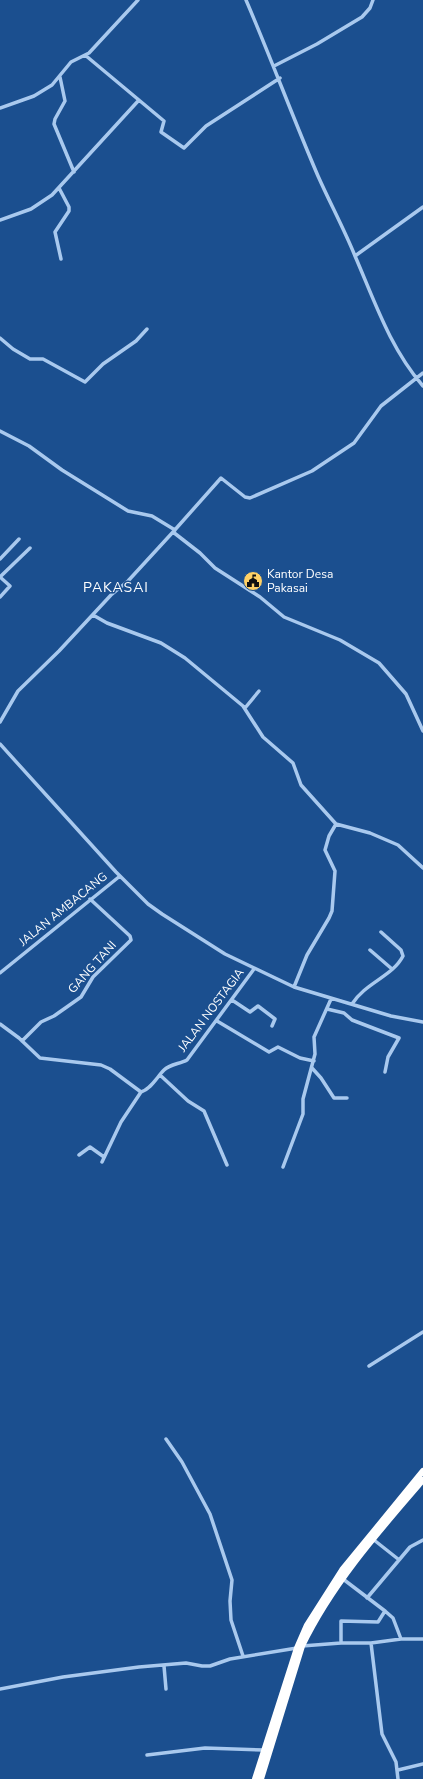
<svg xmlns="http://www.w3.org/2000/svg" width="423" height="1779" font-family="'Nunito Sans',sans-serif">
  <rect width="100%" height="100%" fill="#1b4f8f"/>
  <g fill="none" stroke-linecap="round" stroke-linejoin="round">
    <path stroke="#a9c9ee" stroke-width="3.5" d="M246 0C271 58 293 118 318 176 330 203 344 229 355 256 375 302 390 348 423 386
      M85 55 164 121 161 132 184 148 206 126 280 78
      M274 66 317 44 362 17 370 8 373 0
      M60 77 65 101 55 119 54 124 74 172
      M0 108 34 96 52 85 71 62 89 53 138 0
      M59 188 69 207V211L55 232 61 259
      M0 220 31 209 52 195 139 100
      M355 256 423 207
      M0 338 13 349 30 359H43L85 382 103 364 136 341 147 329
      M0 431 29 446 62 470 128 511 152 516 175 530
      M173 532 221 478 245 497 250 498 312 471 354 443 381 406 423 373
      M0 559 19 539
      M0 597 10 586 0 577 30 548
      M93 615 107 623 161 643 185 658 243 706 263 737 293 763 301 785 336 824 370 833 398 845 423 868
      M245 708 259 691
      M0 722 18 691 59 651 111 595 128 581 173 532 200 553 215 568 260 597 284 617 340 640 379 663 406 694 423 731
      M0 744 116 872 148 904 162 914 225 954 294 987 391 1016 423 1022
      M370 950 392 969
      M0 973 120 876
      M294 987 307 955 329 918 332 911 335 871 325 850 329 836 336 824
      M232 1000 250 1012 258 1006 275 1019 272 1026
      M352 1004C365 983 393 976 403 956L401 950 381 932
      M327 1009 344 1013 352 1020 399 1038 388 1057 385 1072
      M217 1021 269 1052 278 1047 300 1058 314 1061
      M0 1024 19 1038 40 1058 101 1065 110 1069 141 1092C151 1089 157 1077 164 1070 170 1064 180 1064 187 1060L254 969
      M22 1041 41 1022 54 1016 81 997 93 977 131 940 130 936 90 899
      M312 1068 321 1078 334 1098H347
      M160 1075 188 1101 204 1111 227 1165
      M79 1155 90 1147 104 1157
      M102 1162 121 1122 141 1092
      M283 1167 303 1114V1099L315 1054 314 1037 331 999
      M369 1366 423 1332
      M166 1439 182 1462 210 1514 232 1580 230 1601 231 1620 243 1656
      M374 1540 398 1559
      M367 1598 410 1547 423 1540
      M385 1611 393 1618 401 1639
      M341 1643H371L382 1734 396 1762 398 1779
      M371 1643 401 1639H423
      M302 1646 341 1643V1621L378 1622 385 1611 343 1579
      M164 1666 166 1689
      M0 1689 63 1677 139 1667 186 1663 202 1666H210L230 1659 297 1648
      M147 1755 205 1748 264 1750
      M398 1770 423 1764"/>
    <path stroke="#fff" stroke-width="6" d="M255 1779 297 1648 307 1625 342 1570 423 1471
      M261 1779 302 1646C332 1584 378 1532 423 1480"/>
  </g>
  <defs>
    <g id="civic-disc" transform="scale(1)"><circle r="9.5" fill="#ffd166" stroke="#1b4f8f"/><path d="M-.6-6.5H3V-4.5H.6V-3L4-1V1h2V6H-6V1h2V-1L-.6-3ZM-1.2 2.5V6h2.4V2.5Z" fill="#111"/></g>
  </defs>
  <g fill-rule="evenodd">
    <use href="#civic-disc" x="253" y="581"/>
  </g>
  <g text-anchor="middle" stroke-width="3" stroke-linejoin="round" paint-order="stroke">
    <g font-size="12" fill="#fff" stroke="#1b4f8f" text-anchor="start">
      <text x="267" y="578">Kantor Desa<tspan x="267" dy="14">Pakasai</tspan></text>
    </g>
    <g font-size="12" fill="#fff" stroke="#1b4f8f">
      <text transform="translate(63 909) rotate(-39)" y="4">JALAN AMBACANG</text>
      <text transform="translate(92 967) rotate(-48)" y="4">GANG TANI</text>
      <text transform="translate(211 1010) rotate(-53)" y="4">JALAN NOSTAGIA</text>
    </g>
    <g font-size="14" letter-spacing="1" fill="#fff" stroke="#1b4f8f">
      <text x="116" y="592">PAKASAI</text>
    </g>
  </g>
</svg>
